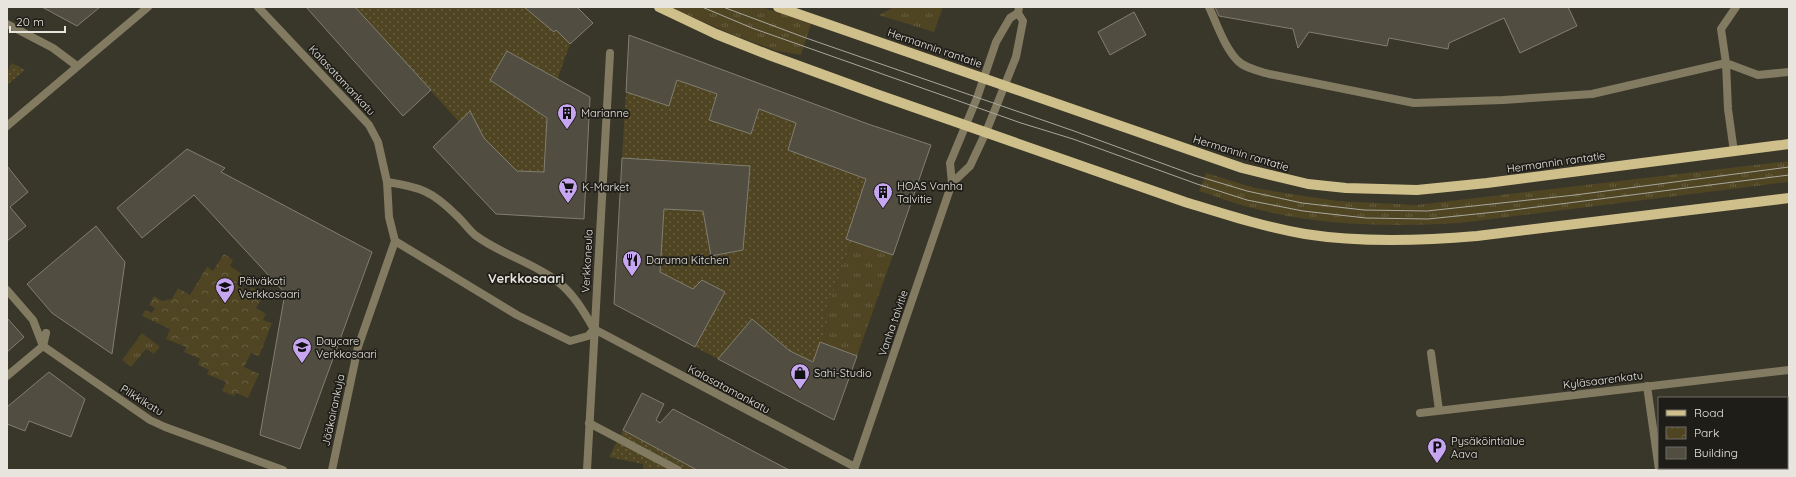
<svg xmlns="http://www.w3.org/2000/svg" width="1796" height="477" font-family="Quicksand,sans-serif">
  <defs>
    <pattern id="grass-tufts" width="24" height="20" patternUnits="userSpaceOnUse"><rect width="24" height="20" fill="#4f4523"/><path d="M3 7l-1-3M5 7V3M7 7l1-3M15 17l-1-3M17 17v-4M19 17l1-3" fill="none" stroke="#686042"/></pattern>
    <pattern id="park-crowns" width="20" height="18" patternUnits="userSpaceOnUse"><rect width="20" height="18" fill="#4f4523"/><path d="M2 6a3 3 0 1 1 6 0M12 15a3 3 0 1 1 6 0" fill="none" stroke="#686042"/></pattern>
    <pattern id="garden-dots" width="8" height="8" patternUnits="userSpaceOnUse"><rect width="8" height="8" fill="#4f4523"/><path d="M2 2h.1M6 6h.1" fill="none" stroke="#686042" stroke-width="1.8" stroke-linecap="round"/></pattern>
  </defs>
  <rect width="100%" height="100%" fill="#39362a"/>
  <path fill="url(#grass-tufts)" d="M670 7H762L811 24 801 55 777 51 731 34Z
    M894 7H943L934 32 879 15Z
    M1789 161V182L1460 223C1390 227 1317 226 1248 207 1232 203 1216 196 1199 191L1206 173 1255 188 1291 194 1338 201 1416 205Z
    M852 241 893 255 857 356 820 342 829 319 824 317Z
    M142 333 160 347 154 354 146 349 131 367 122 360Z"/>
  <path fill="url(#park-crowns)" d="M224 254 233 260 230 266 242 274 236 284 248 292 252 287 264 295 256 308 266 314 263 320 272 323 259 356 251 353 244 367 259 374 248 398 236 393 234 396 222 391 226 382 207 374 209 370 198 365 200 359 184 352 186 347 166 339 170 329 142 316 145 310 152 313 155 308 149 305 154 296 162 301 172 299 178 288 190 295 207 267 213 271Z"/>
  <path fill="url(#garden-dots)" d="M355 7H524L554 32 556 30 570 44 557 80 507 51 490 80 547 118 544 172 517 171 459 122Z
    M12 63 25 70 7 85V72Z
    M677 80 717 94 709 120 750 134 759 109 796 123 788 150 866 179 852 241 824 317 829 318 813 362 790 351 752 320 718 359 695 347 725 292 702 280 693 289 660 272 664 209 703 211 711 256 743 250 750 166 622 158 626 92 668 106Z
    M623 430 697 470H643V464L609 457Z"/>
  <path fill="#514e41" stroke="#827e71" d="M42 7H100L77 26Z
    M306 7H355L431 90 403 116Z
    M524 7H577L593 23 570 44 556 30 554 32Z
    M1215 7H1568L1577 26 1520 53 1504 18 1449 43 1448 49 1389 38 1387 46 1309 32 1298 48 1293 29 1219 16Z
    M1134 12 1146 35 1110 55 1098 32Z
    M629 35 868 124 931 145 893 255 846 239 866 179 788 150 796 123 759 109 751 134 709 120 717 94 677 80 669 106 626 92Z
    M507 51 590 97 584 219 496 214 433 147 470 111 484 138 517 171 544 172 547 118 490 80Z
    M187 149 225 168 221 172 372 252 300 449 260 435 285 293 194 195 142 238 117 208Z
    M622 158 750 166 743 250 711 256 703 211 664 209 660 272 693 289 702 280 725 292 695 347 614 304Z
    M7 166 28 192 10 207 26 226 7 241Z
    M96 226 125 262 112 354 52 313 27 284Z
    M7 318 24 337 7 352Z
    M752 319 790 351 813 362 820 342 857 356 834 420 718 359Z
    M49 372 85 399 71 437 29 421 25 431 7 424V407Z
    M642 393 664 404 656 420 660 423 673 409 789 470H697L623 430Z"/>
  <g fill="none" stroke-linecap="round" stroke-linejoin="round">
    <path stroke="#827b62" stroke-width="8" d="M1209 7C1217 24 1224 46 1237 60 1244 68 1259 71 1269 74L1414 103 1503 100 1592 94 1726 63 1728 109 1734 152
      M1736 7 1721 29 1726 63 1758 75 1789 72
      M7 290 33 320 43 346
      M43 346 46 333
      M1431 353 1439 410
      M1647 386 1659 470
      M589 423 678 470"/>
    <path stroke="#827b62" stroke-width="8" d="M258 7 369 125 378 142 387 182 389 217 395 241 517 315 570 341 588 336 594 329
      M7 24 53 48 77 66
      M7 126 148 7
      M387 182C420 187 432 191 456 215 463 221 468 229 475 235 500 254 532 262 557 281 574 294 584 312 594 329L855 467
      M952 183 970 166 986 132 1016 57 1023 21 1018 13 1019 7
      M7 376 43 346 150 420 165 427 283 470
      M1420 413 1789 370
      M332 470 358 347 395 241
      M587 470 610 53
      M854 470 952 183 950 163 977 98 996 42 1010 18 1018 13"/>
    <path stroke="#cebf8b" stroke-width="10" d="M659 7 716 34 769 55 876 94 1185 202C1224 214 1264 227 1305 234 1362 243 1420 241 1477 236L1789 198
      M778 7 1242 168 1308 184 1346 188 1417 190 1487 183 1789 144"/>
    <path stroke="#a9a79e" stroke-width="1" d="M702 7 752 28 1021 123 1073 139 1197 184 1247 200 1303 211 1366 218 1428 219 1505 211 1789 175
      M723 7 806 38 1074 131 1194 175 1247 191 1302 203 1364 210 1427 211 1575 195 1789 167"/>
  </g>
  <defs>
    <g id="building-pin" transform="scale(1)"><path d="M0 17L-7.5 6A9.5 9.5 0 1 1 7.5 6Z" fill="#c6a6f0" stroke="#1f1d18"/><path d="M-4-6H4V6H1V3H-1V6H-4ZM-2.5-4.3h1.7v1.8h-1.7ZM.8-4.3h1.7v1.8H.8ZM-2.5-1h1.7V.8h-1.7ZM.8-1h1.7V.8H.8Z" fill="#111"/></g>
    <g id="supermarket-pin" transform="scale(1)"><path d="M0 17L-7.5 6A9.5 9.5 0 1 1 7.5 6Z" fill="#c6a6f0" stroke="#1f1d18"/><path d="M-6-5.5h2.5l.6 2H6L4.5 2H-2.5L-4.4-4H-6ZM-1.5 3.2a1.3 1.3 0 1 0 .1 0ZM3 3.2a1.3 1.3 0 1 0 .1 0Z" fill="#111"/></g>
    <g id="restaurant-pin" transform="scale(1)"><path d="M0 17L-7.5 6A9.5 9.5 0 1 1 7.5 6Z" fill="#c6a6f0" stroke="#1f1d18"/><path d="M-5-6h1v4h1v-4h1v4h1v-4h1v5L-1.5 .5V6h-2V.5L-5-1ZM5-6V6H3V1.5H1.5Q1.5-4 5-6Z" fill="#111"/></g>
    <g id="school-pin" transform="scale(1)"><path d="M0 17L-7.5 6A9.5 9.5 0 1 1 7.5 6Z" fill="#c6a6f0" stroke="#1f1d18"/><path d="M0-5L7-2L0 1L-7-2ZM-4 1L0 2.5L4 1V4Q0 6-4 4Z" fill="#111"/></g>
    <g id="shop-pin" transform="scale(1)"><path d="M0 17L-7.5 6A9.5 9.5 0 1 1 7.5 6Z" fill="#c6a6f0" stroke="#1f1d18"/><path d="M-5-2.5h2.3a2.7 3.5 0 0 1 5.4 0H5L5.5 6h-11ZM-1.5-2.5h3a1.5 2.3 0 0 0-3 0Z" fill="#111"/></g>
    <g id="parking-pin" transform="scale(1)"><path d="M0 17L-7.5 6A9.5 9.5 0 1 1 7.5 6Z" fill="#c6a6f0" stroke="#1f1d18"/><path d="M-3.5-5.5H1a3.5 3.5 0 0 1 0 7H-1V5.5H-3.5ZM-1-3.4V-.6H.8a1.4 1.4 0 0 0 0-2.8Z" fill="#111"/></g>
  </defs>
  <g fill-rule="evenodd">
    <use href="#building-pin" x="567" y="113"/>
    <use href="#supermarket-pin" x="568" y="187"/>
    <use href="#building-pin" x="883" y="192"/>
    <use href="#restaurant-pin" x="632" y="260"/>
    <use href="#school-pin" x="225" y="287"/>
    <use href="#school-pin" x="302" y="347"/>
    <use href="#shop-pin" x="800" y="373"/>
    <use href="#parking-pin" x="1437" y="447"/>
  </g>
  <g text-anchor="middle" stroke-width="3.5" stroke-linejoin="round" paint-order="stroke">
    <g font-size="11" fill="#e7e5dd" stroke="#1f1d18">
      <text transform="translate(935 48) rotate(19)" y="4">Hermannin rantatie</text>
      <text transform="translate(342 80) rotate(47)" y="4">Kalasatamankatu</text>
      <text transform="translate(1241 153) rotate(17)" y="4">Hermannin rantatie</text>
      <text transform="translate(1556 162) rotate(-8)" y="4">Hermannin rantatie</text>
      <text transform="translate(587 261) rotate(-87)" y="4">Verkkoneula</text>
      <text transform="translate(893 323) rotate(-71)" y="4">Vanha talvitie</text>
      <text transform="translate(1603 380) rotate(-7)" y="4">Kyläsaarenkatu</text>
      <text transform="translate(729 389) rotate(28)" y="4">Kalasatamankatu</text>
      <text transform="translate(142 400) rotate(32)" y="4">Pilkkikatu</text>
      <text transform="translate(333 410) rotate(-78)" y="4">Jääkairankuja</text>
    </g>
    <g font-size="11" fill="#e7e5dd" stroke="#1f1d18" text-anchor="start">
      <text x="581" y="117">Marianne</text>
      <text x="897" y="190">HOAS Vanha<tspan x="897" dy="13">Talvitie</tspan></text>
      <text x="582" y="191">K-Market</text>
      <text x="646" y="264">Daruma Kitchen</text>
      <text x="239" y="285">Päiväkoti<tspan x="239" dy="13">Verkkosaari</tspan></text>
      <text x="316" y="345">Daycare<tspan x="316" dy="13">Verkkosaari</tspan></text>
      <text x="814" y="377">Sahi-Studio</text>
      <text x="1451" y="445">Pysäköintialue<tspan x="1451" dy="13">Aava</tspan></text>
    </g>
    <g font-size="13" font-weight="bold" fill="#e7e5dd" stroke="#1f1d18">
      <text x="526" y="283">Verkkosaari</text>
    </g>
  </g>
  <rect width="1796" height="477" fill="none" stroke="#e7e5dd" stroke-width="16"/>
  <rect x="1658" y="397" width="130" height="72" fill="#1f1d18" stroke="#6f6d67"/>
  <rect x="1666" y="410" width="20" height="6" fill="#cebf8b" stroke="#6f6d67"/>
  <text x="1694" y="417" font-size="12" fill="#e7e5dd">Road</text>
  <rect x="1666" y="427" width="20" height="12" fill="url(#park-crowns)" stroke="#6f6d67"/>
  <text x="1694" y="437" font-size="12" fill="#e7e5dd">Park</text>
  <rect x="1666" y="447" width="20" height="12" fill="#514e41" stroke="#6f6d67"/>
  <text x="1694" y="457" font-size="12" fill="#e7e5dd">Building</text>
  <path d="M10 26v6h55v-6" fill="none" stroke="#e7e5dd" stroke-width="2"/>
  <text x="16" y="26" font-size="12" fill="#e7e5dd" stroke="#1f1d18" stroke-width="3" paint-order="stroke">20 m</text>
</svg>
